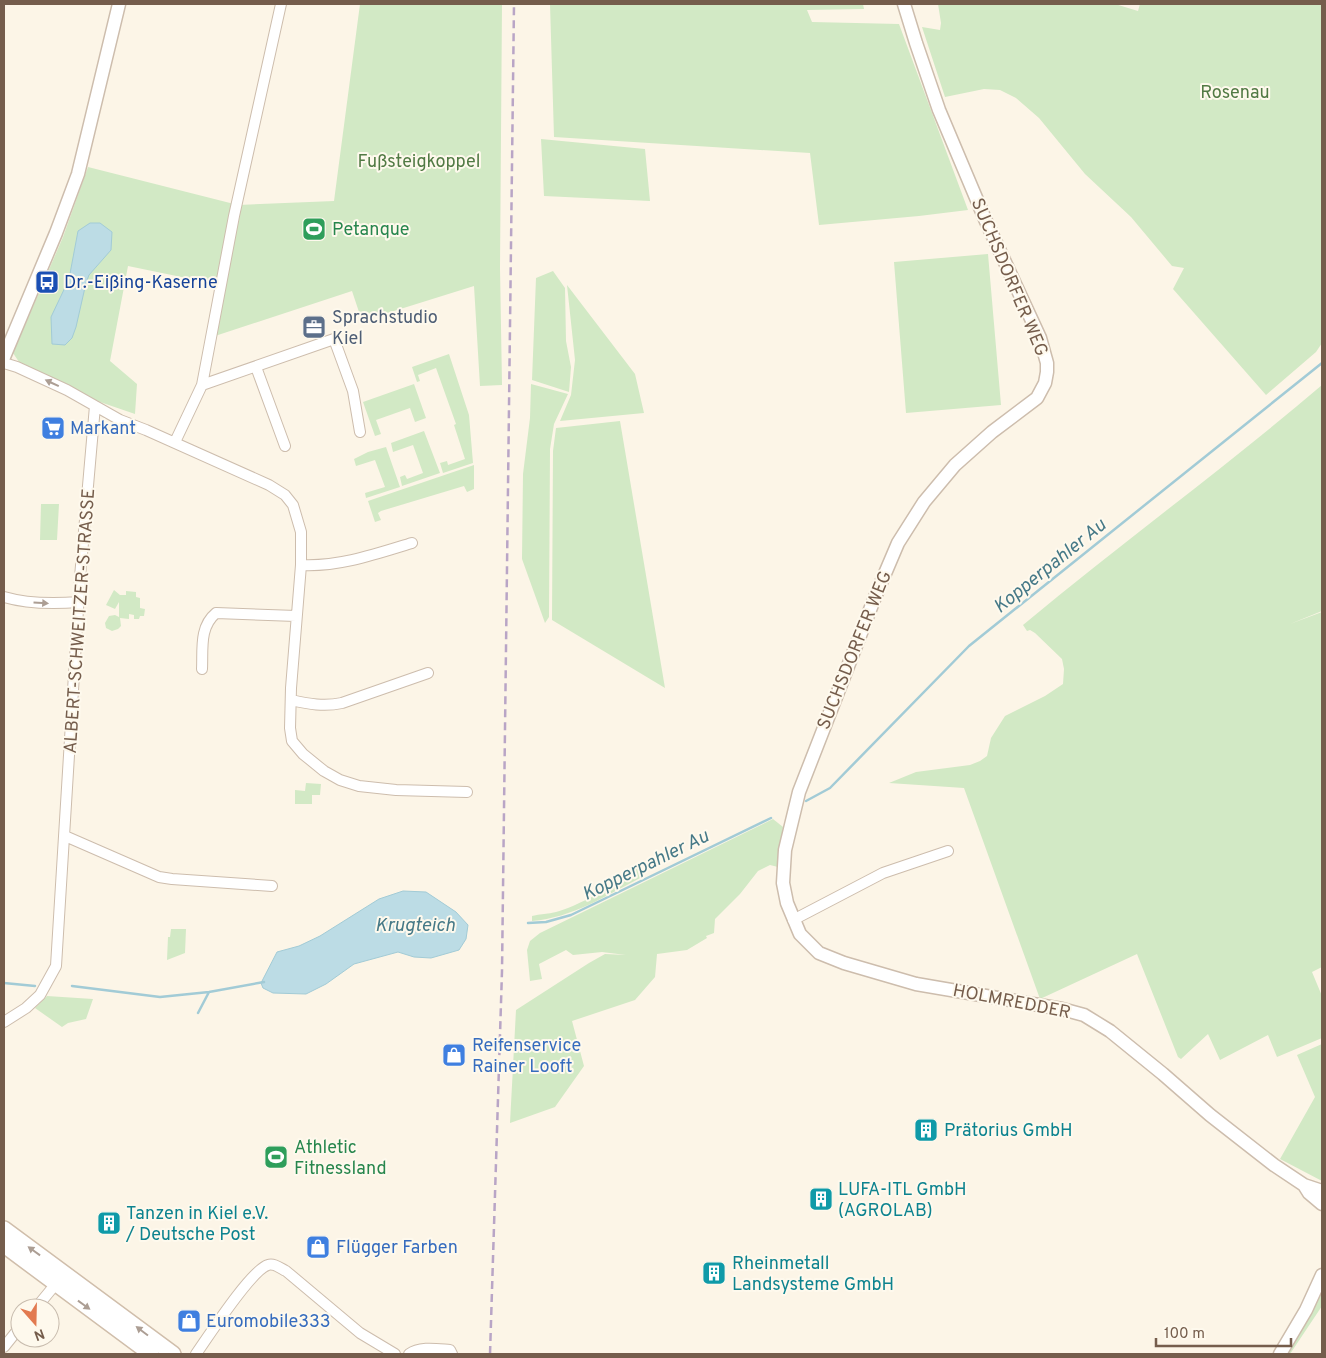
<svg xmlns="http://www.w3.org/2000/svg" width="1326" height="1358" font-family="Overpass,sans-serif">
  <rect width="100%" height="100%" fill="#fcf5e7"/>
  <path fill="#d2e9c5" d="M360 4H502L500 268 502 385 480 386 474 286 362 321 352 291 215 336 225 286 128 266 110 361 137 384 135 414 100 402 21 365 13 353 63 237 88 167 238 205 334 201Z
    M550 4H863L864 9 807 10 812 22 899 24 968 210 919 216 819 225 810 153 554 137Z
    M938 4H1115L1138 11 1140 4H1322V343L1316 352 1266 395 1173 289 1184 268 1172 266 1131 217 1085 174 1039 118 1016 98 1000 90 984 89 945 97 922 27 940 30 941 23Z
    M541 139 645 149 650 201 544 196Z
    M988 254 1001 405 906 413 894 262Z
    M553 271 565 288 566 341 571 367 569 392 532 380 536 278Z
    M567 285 635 374 644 413 560 421 571 395 575 360Z
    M449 354 469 415 473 463 443 473 440 463 447 461 448 465 465 459 454 425 456 424 436 368 418 375 420 381 417 382 412 367Z
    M414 384 426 418 415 422 410 408 376 420 381 434 375 436 363 402Z
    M531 384 568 394 554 424 550 449 549 617 545 623 522 559 523 474 530 418Z
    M1322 385V611L1290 624 1322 612V967L1312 972 1322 996V1038L1277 1057 1268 1035 1220 1060 1208 1034 1181 1059 1178 1057 1137 954 1040 999 964 788 889 783 916 772 970 765 980 761 987 756 991 738 1005 716 1045 696 1063 684 1064 669 1062 659 1035 633 1030 630 1027 631 1023 625C1121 543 1225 468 1322 385Z
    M620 421 665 688 552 620 553 451 556 428Z
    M424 431 440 473 402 486 400 477 405 475 407 479 423 473 413 445 393 452 391 443Z
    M386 447 400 487 366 498 365 493 385 487 375 460 356 466 354 459 368 452Z
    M474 465V489L467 492 464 486 381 511 378 513 381 520 375 522 368 501Z
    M41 504H59L57 540H40Z
    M114 590 120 595H126V591L136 592V597L140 598V608L145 609 144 616H140L139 619H134V615L129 614V619L120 618 121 626 118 629 112 631 106 628 105 623 109 616 115 615 119 617V602L115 609 106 605Z
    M306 783 321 784 320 795H312V804H295V790L305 791Z
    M773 819 783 827 778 867 770 865 758 871 740 894 715 919 714 933 706 936 707 938 687 950 657 954 655 977 635 1000 572 1021 584 1066 555 1107 510 1123 516 1010 589 963 605 954 626 955 602 952 573 955 566 950 539 964 542 979 530 981 527 950 530 941 540 933Z
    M634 868 641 869 642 877C607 895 572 918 532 921V916C540 914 548 914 556 912 573 908 625 882 634 868Z
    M171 929H186L185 953 167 960 168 937H170Z
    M47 996 93 999 86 1019 68 1023 62 1027 35 1008Z
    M1322 1044V1181L1280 1159 1315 1097 1297 1055Z
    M1322 1291V1306L1290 1354H1286L1310 1315Z"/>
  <path fill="#bcdce5" stroke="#a2cbd6" d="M90 223H100L112 232 111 250 89 275 86 283 76 327 72 338 65 345 52 344 51 317 69 279 78 231Z
    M403 891 426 892 456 912 468 925 466 939 459 950 431 958 414 957 398 952 354 964 326 984 306 994 273 993 263 988 261 983 277 952 299 946 320 936 379 899Z"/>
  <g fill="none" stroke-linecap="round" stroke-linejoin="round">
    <path stroke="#a2cbd6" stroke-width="2.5" d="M806 801 830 788 969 646 1322 363
      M528 923 546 922 571 915 771 818
      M4 983 35 986
      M72 986 160 997 209 992 264 982
      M198 1013 209 992"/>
    <g stroke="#cdbdad" stroke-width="12">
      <path id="minor" d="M4 363 17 367 67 390 120 420 146 430 269 485 285 495 293 505 301 532V565L291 688 290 728 292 741 303 754 324 771 340 780 359 786 396 790 467 792
        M256 367 285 446
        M202 385 234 216 281 4
        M175 442 202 385 334 339 353 391 360 432
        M301 565C339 567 376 554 412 543
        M4 597C28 604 54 604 79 602
        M202 669C203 650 199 627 216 613L296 616
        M291 700C309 704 324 707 342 703L428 673
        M65 836 159 877 172 879 272 886
        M793 920 883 873 948 851
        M4 1022 26 1008 40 995 56 966 80 577 95 406
        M36 1308 59 1280
        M4 1347 20 1327
        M196 1354C208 1337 251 1270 268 1265 274 1263 280 1268 286 1271L360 1333 395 1354
        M409 1354C420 1346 437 1349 450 1350L452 1354"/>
    </g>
    <g stroke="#cdbdad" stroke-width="15">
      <path id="tertiary" d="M904 4 916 43 939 110 985 219 1040 338 1047 363V372L1045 383 1037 398 992 432 955 465 924 502 898 543 875 597 799 792 785 850 783 883 787 903 800 934 819 953 844 963 916 984 1062 1009 1084 1015 1110 1031 1163 1074 1210 1115 1274 1165 1304 1185 1322 1191
        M4 357 56 233 78 174 119 4
        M1304 1185 1309 1193 1322 1204
        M1280 1354 1306 1310 1322 1275"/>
    </g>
    <g stroke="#d0beab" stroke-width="18">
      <path id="secondary" d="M4 1229 173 1354
        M4 1245 151 1354"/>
    </g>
    <use href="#minor" stroke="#fff" stroke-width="10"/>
    <use href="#tertiary" stroke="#fff" stroke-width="12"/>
    <use href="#secondary" stroke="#fff" stroke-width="15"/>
    <path stroke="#b9a5c6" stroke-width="2.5" stroke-dasharray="8 5" stroke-linecap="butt" d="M490 1354 502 971 514 4"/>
  </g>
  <defs><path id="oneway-solid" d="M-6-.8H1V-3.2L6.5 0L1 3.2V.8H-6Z" transform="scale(1.25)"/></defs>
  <g fill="#ac9e94">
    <use href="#oneway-solid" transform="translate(52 383) rotate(-155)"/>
    <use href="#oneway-solid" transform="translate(41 603) rotate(4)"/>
    <use href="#oneway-solid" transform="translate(34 1251) rotate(-144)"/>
    <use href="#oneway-solid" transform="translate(84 1305) rotate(36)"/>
    <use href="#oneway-solid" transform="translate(142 1331) rotate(-143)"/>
  </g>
  <defs>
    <g id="stadium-square" transform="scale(1.25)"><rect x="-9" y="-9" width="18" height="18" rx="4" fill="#2e9e5b" stroke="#fef9ed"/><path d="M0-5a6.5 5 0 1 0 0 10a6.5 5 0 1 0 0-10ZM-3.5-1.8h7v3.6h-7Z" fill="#fff"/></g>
    <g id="bus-square" transform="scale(1.25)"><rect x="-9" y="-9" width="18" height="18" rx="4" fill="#1a4fb4" stroke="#fef9ed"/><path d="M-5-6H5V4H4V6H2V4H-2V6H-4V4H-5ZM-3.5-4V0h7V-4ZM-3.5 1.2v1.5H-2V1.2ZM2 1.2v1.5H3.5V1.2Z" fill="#fff"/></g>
    <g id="office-square" transform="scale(1.25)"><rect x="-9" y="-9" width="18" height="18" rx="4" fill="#5c6f8a" stroke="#fef9ed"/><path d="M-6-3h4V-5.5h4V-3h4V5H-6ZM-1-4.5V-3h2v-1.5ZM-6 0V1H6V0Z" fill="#fff"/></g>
    <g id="supermarket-square" transform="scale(1.25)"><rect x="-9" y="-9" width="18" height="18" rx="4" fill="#3f7fe0" stroke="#fef9ed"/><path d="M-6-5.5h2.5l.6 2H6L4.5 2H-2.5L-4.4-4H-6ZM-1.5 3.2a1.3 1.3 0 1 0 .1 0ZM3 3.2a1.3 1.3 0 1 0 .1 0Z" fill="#fff"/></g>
    <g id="shop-square" transform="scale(1.25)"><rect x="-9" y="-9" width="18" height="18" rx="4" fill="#3f7fe0" stroke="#fef9ed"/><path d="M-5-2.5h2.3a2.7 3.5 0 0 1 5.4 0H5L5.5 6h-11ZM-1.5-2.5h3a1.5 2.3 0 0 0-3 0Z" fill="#fff"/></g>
    <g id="building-square" transform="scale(1.25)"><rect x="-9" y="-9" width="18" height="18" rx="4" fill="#0f9aa8" stroke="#fef9ed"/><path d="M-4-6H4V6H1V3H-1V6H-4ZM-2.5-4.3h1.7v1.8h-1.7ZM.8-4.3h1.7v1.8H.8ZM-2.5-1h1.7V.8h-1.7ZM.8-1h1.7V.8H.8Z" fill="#fff"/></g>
  </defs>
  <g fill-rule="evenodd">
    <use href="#stadium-square" x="314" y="229"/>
    <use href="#bus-square" x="47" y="282"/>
    <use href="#office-square" x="314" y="327"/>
    <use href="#supermarket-square" x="53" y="428"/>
    <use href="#shop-square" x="454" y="1055"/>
    <use href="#building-square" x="926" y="1130"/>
    <use href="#stadium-square" x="276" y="1157"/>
    <use href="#building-square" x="821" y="1199"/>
    <use href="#building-square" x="109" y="1223"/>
    <use href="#shop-square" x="318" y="1247"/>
    <use href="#building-square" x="714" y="1273"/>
    <use href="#shop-square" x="189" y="1321"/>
  </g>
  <g text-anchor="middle" stroke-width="4" stroke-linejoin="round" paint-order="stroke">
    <g font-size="18" fill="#517a44" stroke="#fef9ed">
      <text x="1235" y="98">Rosenau</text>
      <text x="419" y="167">Fußsteigkoppel</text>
    </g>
    <g font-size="18" fill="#27864d" stroke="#fef9ed" text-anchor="start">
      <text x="332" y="235">Petanque</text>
      <text x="294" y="1153">Athletic<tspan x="294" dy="21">Fitnessland</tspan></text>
    </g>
    <g font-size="18" fill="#755d4c" stroke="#fef9ed">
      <text transform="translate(1010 277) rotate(67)" y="6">SUCHSDORFER WEG</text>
      <text transform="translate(79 621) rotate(-86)" y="6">ALBERT-SCHWEITZER-STRASSE</text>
      <text transform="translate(854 650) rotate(-68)" y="6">SUCHSDORFER WEG</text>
      <text transform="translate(1012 1001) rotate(11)" y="6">HOLMREDDER</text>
    </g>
    <g font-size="18" fill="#164399" stroke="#fef9ed" text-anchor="start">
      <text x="64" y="288">Dr.-Eißing-Kaserne</text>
    </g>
    <g font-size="18" fill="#4e5e75" stroke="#fef9ed" text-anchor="start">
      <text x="332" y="323">Sprachstudio<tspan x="332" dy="21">Kiel</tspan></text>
    </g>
    <g font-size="18" fill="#366cbe" stroke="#fef9ed" text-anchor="start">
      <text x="70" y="434">Markant</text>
      <text x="472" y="1051">Reifenservice<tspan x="472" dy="21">Rainer Looft</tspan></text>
      <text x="336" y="1253">Flügger Farben</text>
      <text x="206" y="1327">Euromobile333</text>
    </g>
    <g font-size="18" fill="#0d838f" stroke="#fef9ed" text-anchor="start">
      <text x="944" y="1136">Prätorius GmbH</text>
      <text x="838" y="1195">LUFA-ITL GmbH<tspan x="838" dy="21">(AGROLAB)</tspan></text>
      <text x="126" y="1219">Tanzen in Kiel e.V.<tspan x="126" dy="21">/ Deutsche Post</tspan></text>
      <text x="732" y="1269">Rheinmetall<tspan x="732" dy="21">Landsysteme GmbH</tspan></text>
    </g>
    <g font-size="19" font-style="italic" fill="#467987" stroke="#fef9ed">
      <text transform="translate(1049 565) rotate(-39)" y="7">Kopperpahler Au</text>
      <text transform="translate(645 864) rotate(-26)" y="7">Kopperpahler Au</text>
      <text x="415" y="931">Krugteich</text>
    </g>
  </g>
  <rect width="1326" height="1358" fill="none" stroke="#755d4c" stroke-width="10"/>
  <g transform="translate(35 1323) rotate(160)"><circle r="24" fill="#fef9ed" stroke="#c7bbad"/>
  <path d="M0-4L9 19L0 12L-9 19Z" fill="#e27a50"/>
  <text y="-8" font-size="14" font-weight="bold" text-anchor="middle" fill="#755d4c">N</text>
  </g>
  <path d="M1156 1338v8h135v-8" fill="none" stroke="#755d4c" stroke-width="2.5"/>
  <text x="1164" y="1338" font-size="15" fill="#755d4c" stroke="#fef9ed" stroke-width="4" paint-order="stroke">100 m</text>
</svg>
